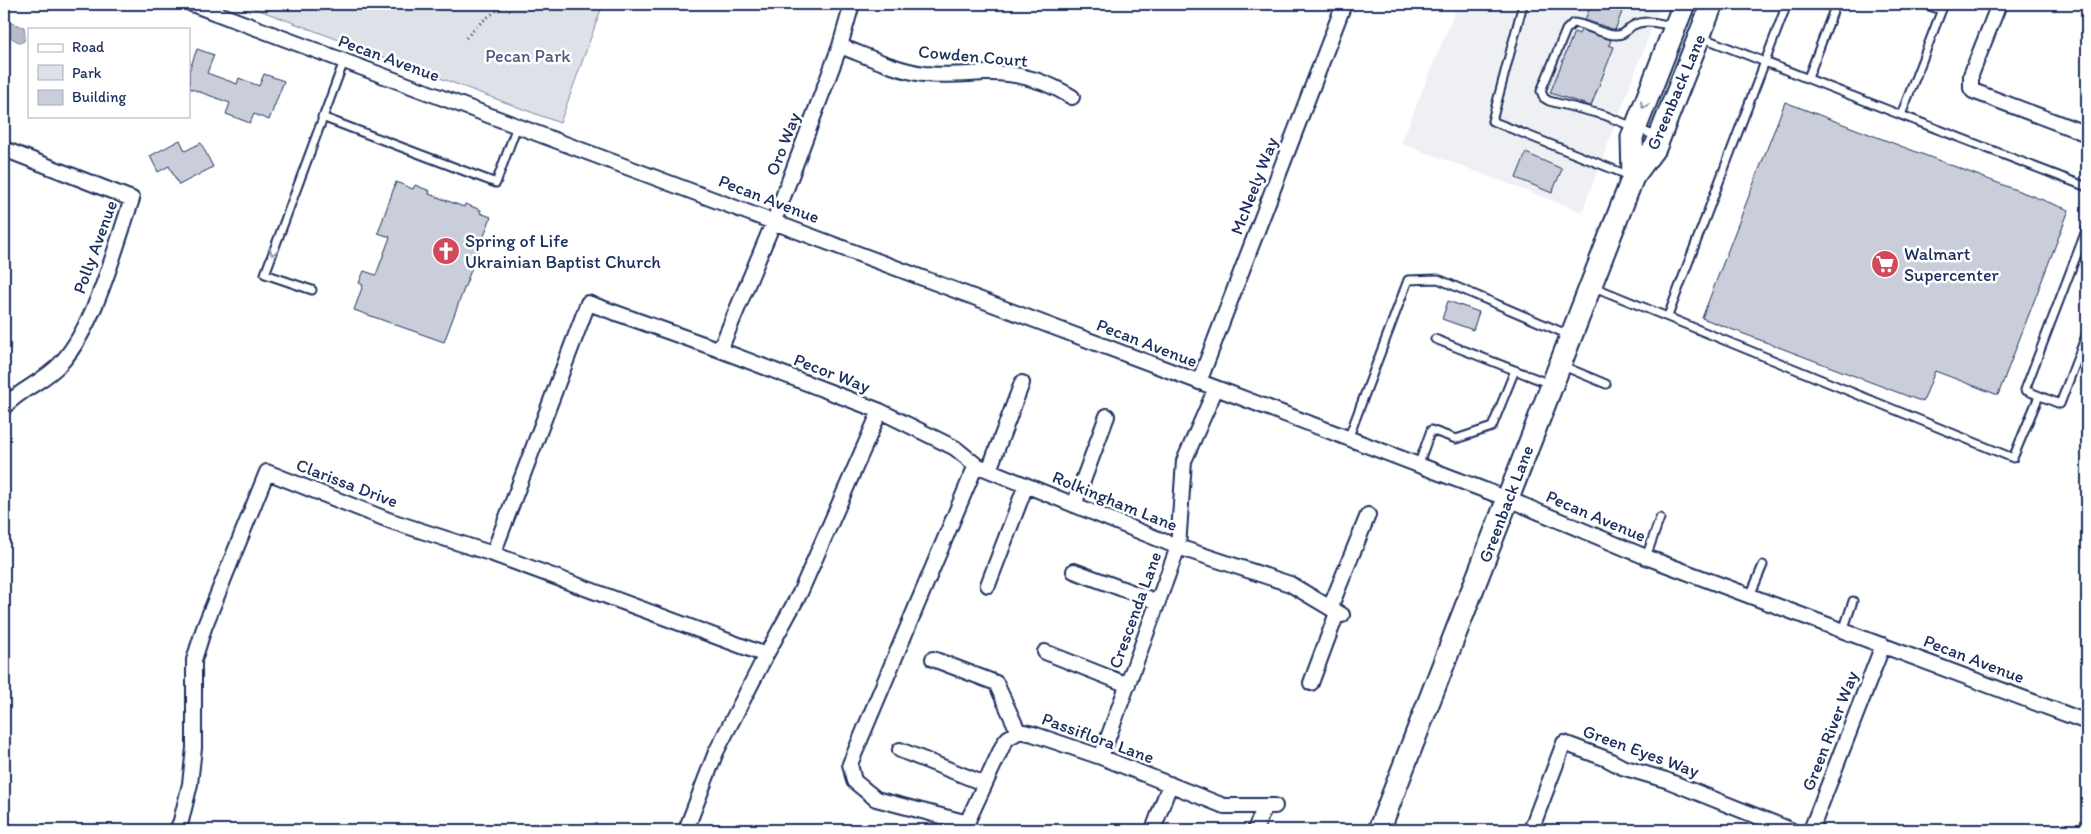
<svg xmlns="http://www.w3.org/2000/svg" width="2091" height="834" font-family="Itim,sans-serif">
  <rect width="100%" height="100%" fill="#fff"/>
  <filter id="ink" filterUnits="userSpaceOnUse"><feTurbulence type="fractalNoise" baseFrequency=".02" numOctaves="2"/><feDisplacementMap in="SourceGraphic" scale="10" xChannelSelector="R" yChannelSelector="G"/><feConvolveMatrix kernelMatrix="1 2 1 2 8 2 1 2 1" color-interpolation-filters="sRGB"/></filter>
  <g filter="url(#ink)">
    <path fill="#eff0f4" d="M1458 4H1661L1582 212 1401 143Z"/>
    <path fill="#dee1e7" stroke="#7c88a2" d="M243 4H603L560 123Z"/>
    <path fill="#b5bbca" stroke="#77839f" d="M8 22 24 27 25 36 24 41 20 43 10 37 4 31Z"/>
    <path fill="#caceda" stroke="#1b2f5e" d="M1591 4H1625L1615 30 1585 20Z
      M1581 30 1611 40 1609 45 1614 47 1591 106 1550 93 1574 32 1579 34Z
      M197 49 214 55 207 73 237 84 239 78 259 86 264 74 284 81 269 120 254 114 250 123 226 114 230 103 189 88V71Z
      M1785 102 2069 210 1998 395 1935 371 1923 402 1702 318Z
      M180 140 185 151 201 143 213 167 179 185 169 166 158 172 150 156Z
      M1526 153 1562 169 1552 193 1516 178Z
      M396 182 413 189 415 185 430 191 429 194 464 207 465 204 481 210 480 213 491 217 444 342 354 310 363 285 359 283 364 271 376 275 390 237 378 233Z
      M1448 301 1479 312 1473 330 1442 319Z"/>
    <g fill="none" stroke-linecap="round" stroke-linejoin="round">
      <g stroke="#1b2f5e" stroke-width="11">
        <path id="lane" d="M1523 4 1492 121 1630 176
          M1924 4 1941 10
          M1944 4 1901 115 2087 187
          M1701 37 1901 115
          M1808 78 1836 4
          M322 117 496 183 517 126
          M1658 137 1604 115 1549 101 1544 98 1541 91 1566 30 1573 23C1588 24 1601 35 1616 35 1625 35 1626 30 1632 26 1645 19 1659 23 1672 26
          M2087 228 2025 390 2060 404 2087 333
          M1594 287 2013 458 2039 396
          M312 290 265 274 344 61
          M1668 316 1787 4
          M1435 339 1550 384
          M1563 366 1606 384
          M1348 439 1408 280 1438 279 1569 335
          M1418 466 1431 430 1456 439 1492 427 1515 370
          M1646 557 1660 518
          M1750 596 1763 565
          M1843 631 1853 601"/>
      </g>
      <g stroke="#1b2f5e" stroke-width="18">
        <path id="street" d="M192 4 1216 388 1508 499 1646 557 2087 722
          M1999 4 1971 75V88L1973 91 2087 134
          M840 46C867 56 895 70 924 74 944 76 965 74 985 73 1016 72 1046 81 1072 97
          M4 149 132 199C115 248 96 324 61 363 44 382 20 389 4 407
          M720 350 774 221 840 46 852 4
          M1199 382 1344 4
          M880 411 955 448 976 465 1178 547 1290 584 1342 615
          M989 470 1022 383
          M1074 505 1107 416
          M493 554 588 303 720 350 880 411 800 593 766 655 716 752 686 830
          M1074 571 1158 602
          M988 585 1026 485
          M1330 608 1368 515
          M1045 652 1128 685
          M933 659 996 683 1018 731
          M1311 683 1337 613
          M900 750 985 784
          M1101 757 1178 547 1184 461 1216 388
          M968 823 876 799 854 781 850 764 976 465
          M964 829 1004 743 1008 738 1020 731 1033 734 1101 757 1224 806H1275
          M177 830 181 821 190 784 194 748V660L204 628 267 472 391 521 493 554 766 655
          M1153 830 1170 784
          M1255 830 1265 806
          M1531 830 1564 743 1607 759 1622 767 1666 780 1791 830
          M1811 830 1883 645"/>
      </g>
      <g stroke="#1b2f5e" stroke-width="25">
        <path id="primary" d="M1633 177 1632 137 1684 4
          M1379 830 1633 177 1656 146 1712 4"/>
      </g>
      <path stroke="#1b2f5e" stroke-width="3" stroke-dasharray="1 4" stroke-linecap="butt" d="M248 11 252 4
        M466 38 479 24 505 4"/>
      <use href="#lane" stroke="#fff" stroke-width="7"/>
      <use href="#street" stroke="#fff" stroke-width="14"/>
      <use href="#primary" stroke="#fff" stroke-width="21"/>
    </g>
    <defs><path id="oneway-chevron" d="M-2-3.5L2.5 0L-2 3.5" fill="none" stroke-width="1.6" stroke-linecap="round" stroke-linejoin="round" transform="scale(1.25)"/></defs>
    <g stroke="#8d97ae">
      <use href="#oneway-chevron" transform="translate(1644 105) rotate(111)"/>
      <use href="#oneway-chevron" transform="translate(273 252) rotate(110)"/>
    </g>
  </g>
  <defs>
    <g id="church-disc" transform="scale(1.4375)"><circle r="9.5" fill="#d1495b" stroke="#fff"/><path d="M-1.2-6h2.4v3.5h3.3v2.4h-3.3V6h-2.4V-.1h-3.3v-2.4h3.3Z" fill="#fff"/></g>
    <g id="supermarket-disc" transform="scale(1.4375)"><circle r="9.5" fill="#d1495b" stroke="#fff"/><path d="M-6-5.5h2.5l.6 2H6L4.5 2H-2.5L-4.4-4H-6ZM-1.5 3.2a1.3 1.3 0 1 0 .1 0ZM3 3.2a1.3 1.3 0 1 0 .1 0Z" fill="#fff"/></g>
  </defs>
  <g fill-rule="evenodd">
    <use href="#church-disc" x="446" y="251"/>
    <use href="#supermarket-disc" x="1885" y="264"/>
  </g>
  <g text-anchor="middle" stroke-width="5" stroke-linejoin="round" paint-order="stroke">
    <g font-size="18" fill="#4c5c80" stroke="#fff">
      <text x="528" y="62">Pecan Park</text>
    </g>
    <g font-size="18" fill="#1b2f5e" stroke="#fff">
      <text transform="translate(973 56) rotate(5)" y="6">Cowden Court</text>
      <text transform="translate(389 58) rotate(20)" y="6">Pecan Avenue</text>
      <text transform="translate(1676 92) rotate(-67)" y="6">Greenback Lane</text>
      <text transform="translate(783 144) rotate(-69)" y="6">Oro Way</text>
      <text transform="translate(1254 186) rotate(-69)" y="6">McNeely Way</text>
      <text transform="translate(769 199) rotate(21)" y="6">Pecan Avenue</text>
      <text transform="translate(95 247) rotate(-70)" y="6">Polly Avenue</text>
      <text transform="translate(1147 343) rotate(21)" y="6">Pecan Avenue</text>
      <text transform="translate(832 373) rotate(21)" y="6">Pecor Way</text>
      <text transform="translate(347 483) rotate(21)" y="6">Clarissa Drive</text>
      <text transform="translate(1115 501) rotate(22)" y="6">Rolkingham Lane</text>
      <text transform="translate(1506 504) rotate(-69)" y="6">Greenback Lane</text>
      <text transform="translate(1596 516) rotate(23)" y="6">Pecan Avenue</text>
      <text transform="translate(1135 610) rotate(-70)" y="6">Crescenda Lane</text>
      <text transform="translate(1974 659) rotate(21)" y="6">Pecan Avenue</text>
      <text transform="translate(1830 731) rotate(-69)" y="6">Green River Way</text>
      <text transform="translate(1098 738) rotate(20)" y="6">Passiflora Lane</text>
      <text transform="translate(1641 751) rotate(20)" y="6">Green Eyes Way</text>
    </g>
    <g font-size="18" fill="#1b2f5e" stroke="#fff" text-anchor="start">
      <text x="465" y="247">Spring of Life<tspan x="465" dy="21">Ukrainian Baptist Church</tspan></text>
      <text x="1904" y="260">Walmart<tspan x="1904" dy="21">Supercenter</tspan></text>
    </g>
  </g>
  <rect width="2091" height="834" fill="none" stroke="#fff" stroke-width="20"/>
  <rect x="10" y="10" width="2071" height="814" fill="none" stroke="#1b2f5e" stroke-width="2" filter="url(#ink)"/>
  <rect x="28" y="28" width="162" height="90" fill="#ffffff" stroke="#a4acbf"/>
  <rect x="38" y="44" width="25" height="8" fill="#ffffff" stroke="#a4acbf"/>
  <text x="72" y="52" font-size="15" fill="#1b2f5e">Road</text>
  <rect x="38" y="65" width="25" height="15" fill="#dee1e7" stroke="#a4acbf"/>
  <text x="72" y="78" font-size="15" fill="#1b2f5e">Park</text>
  <rect x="38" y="90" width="25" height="15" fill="#caceda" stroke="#a4acbf"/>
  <text x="72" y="102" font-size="15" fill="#1b2f5e">Building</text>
</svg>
